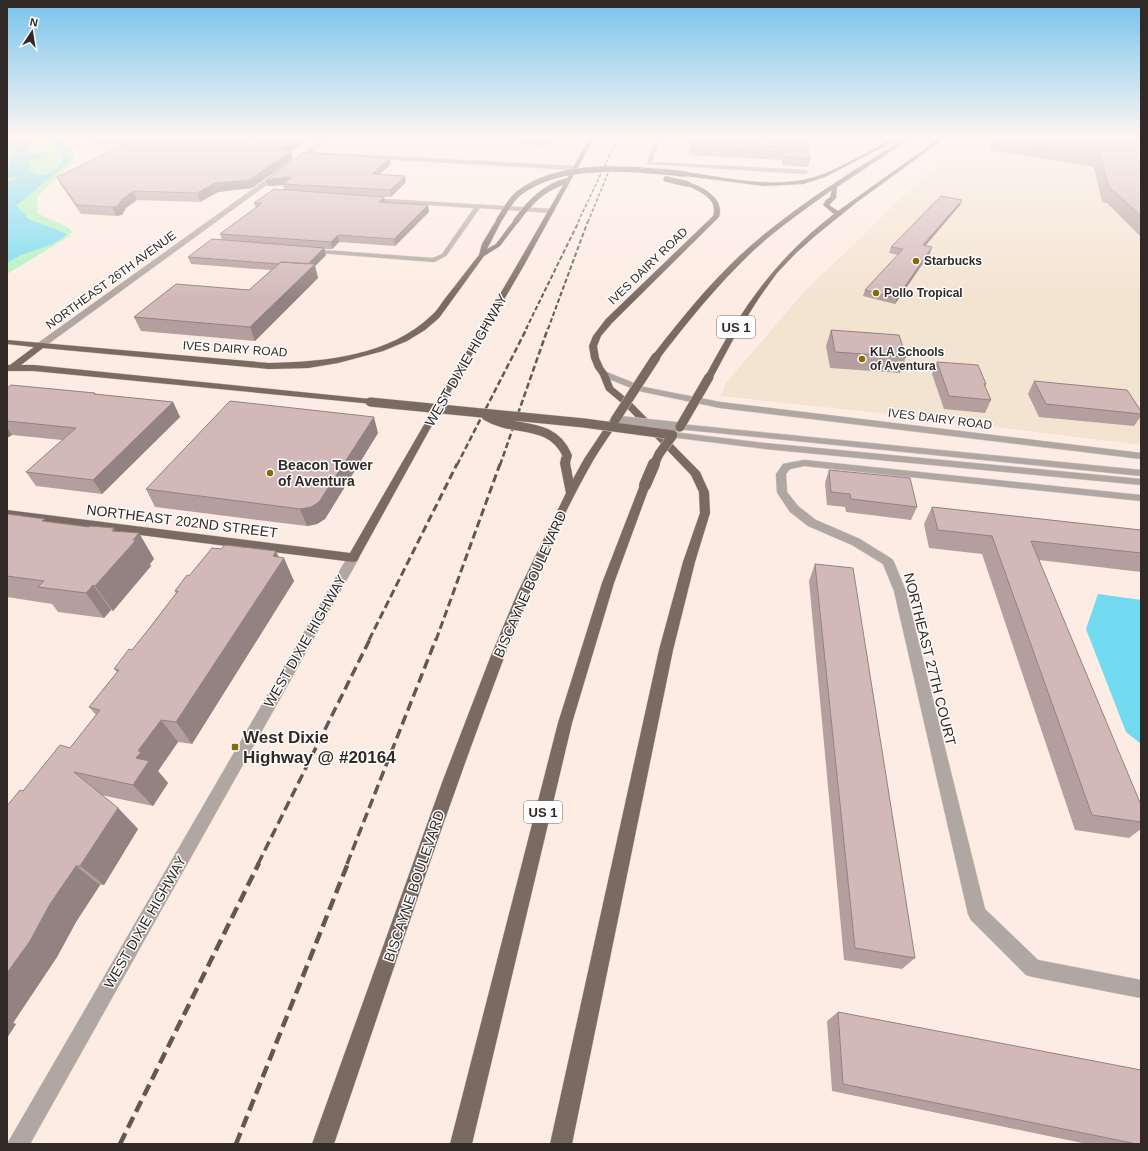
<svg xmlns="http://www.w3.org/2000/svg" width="1148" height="1151" font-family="Arial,sans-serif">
  <rect width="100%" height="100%" fill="#fdece3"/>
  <path fill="#f3e3d1" d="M964 138H1110L1141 152V445L899 415 721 396 725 384 804 292Z"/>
  <path fill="#acf3bf" d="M7 138H68L73 145 75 161 38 196 37 213 69 228 72 232 68 237 7 274Z"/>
  <path fill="#71daf1" d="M7 138 29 139 33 145 27 147 29 151 45 156 30 161 28 164 31 165 29 168 30 171C41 180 58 173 63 160 63 152 53 140 46 138H61L68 157V163L16 206 24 213 28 219 67 234C55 246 39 248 24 254 18 256 12 260 7 263V182L18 178V177L7 178C7 168 13 160 12 150L7 147Z
    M1098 594 1141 600V744L1126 732 1086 629Z"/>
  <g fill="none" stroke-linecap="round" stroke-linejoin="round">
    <g stroke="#d8c9c1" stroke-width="1">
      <path id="minor" d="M276 138H330L312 152 575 166 578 168 575 170 308 155 44 347H38L37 345 38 343 320 141Z
        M656 138H660L652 162 806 170 809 172 806 174 647 164Z
        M825 138H876L853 140Z
        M369 198 552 209 555 211 552 213 480 208 446 256 434 262 307 252V250L309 249 433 258 442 254 474 208 367 201 366 200Z
        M604 371 644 387 720 402 1141 453V459L720 408 639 391 601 376 600 374 601 372Z
        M680 424 1141 470V476L677 429 675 427 677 425Z
        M673 432 765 443 1141 479V485L765 449 670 437 668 435 670 433Z
        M804 460 1141 495V501L804 466 790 469 786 474 787 492 798 506 816 520 860 539 892 559 894 562 906 591 985 909 1038 960 1141 980V998L1033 977 1026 975 971 920 968 914 894 591 883 564 852 545 808 526 790 512 778 494 777 492 776 474 783 464Z
        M353 554 357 555 359 558 30 1144H7L347 558 349 555Z"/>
    </g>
    <g stroke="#d8c9c1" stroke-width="1">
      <path id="major" d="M590 138H594L523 267 452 389 357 561 353 562 7 518V510L350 553C429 415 511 277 590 138Z
        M894 138 898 139 825 177 803 184 764 186 685 176 682 174 685 172C722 177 766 187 803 180 830 175 869 151 894 138Z
        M905 138H911L837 187 836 198 829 205 838 211 940 138H945L857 202 815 236 795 254 777 273 759 298 735 336 712 379 709 380 705 377C740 311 774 260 834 214L823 205 826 200 830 197 832 190C805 209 778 228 754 250 719 283 688 321 659 359H653L652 357 653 355C687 311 723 267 767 232 810 197 858 168 905 138Z
        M688 182C703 187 725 198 719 217L612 323 601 336 597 346 599 358 603 367 608 374 613 387 630 401 700 472 709 492 710 513 695 562 673 650 572 1144H550L659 650 683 562 700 513 699 492 691 475 624 405 606 390 600 375 595 368 591 358 589 346 593 336 606 319 713 216C719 199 699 191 686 185L685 184Z
        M497 219 502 220 487 249 496 244 514 220 519 221 500 246 484 256 439 318 425 330 407 341 383 351 338 363 308 368 269 369 43 348 21 365H34L370 399 375 402 373 404 34 371H7V365H10L34 347 7 344V340L269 363C324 362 390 356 432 315 438 310 442 302 447 296 458 282 468 269 479 255L482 244Z
        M615 417 620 420C611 433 602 446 594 459 545 544 510 641 476 733 426 869 381 1007 334 1144H312L443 780 490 658 517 594 566 493 560 463 562 455 567 452 572 455 570 463 573 479 584 459 610 420Z
        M645 482 650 485 614 583 572 723 472 1144H450L558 723 602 583 640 485Z"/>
    </g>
    <use href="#minor" fill="#b0a7a2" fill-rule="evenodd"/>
    <use href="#major" fill="#7a6b62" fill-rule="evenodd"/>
    <path stroke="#625853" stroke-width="1.5" stroke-dasharray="3.5 2" stroke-linecap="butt" d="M578 222 618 138
      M588 222 608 173"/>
    <path stroke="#625853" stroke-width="2" stroke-dasharray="4.5 2.5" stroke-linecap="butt" d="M526 329 579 221
      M548 329 588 221"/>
    <path stroke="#625853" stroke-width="2.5" stroke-dasharray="6 3" stroke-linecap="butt" d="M457 465 527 328
      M500 465 548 328"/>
    <path stroke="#625853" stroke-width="3" stroke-dasharray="8 4" stroke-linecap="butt" d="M369 640 457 464
      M436 640 500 464"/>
    <path stroke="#625853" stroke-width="3.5" stroke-dasharray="10 5" stroke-linecap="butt" d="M258 864 370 639
      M347 864 436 639"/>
    <path stroke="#625853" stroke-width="4.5" stroke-dasharray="12 6" stroke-linecap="butt" d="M120 1144 259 863
      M236 1144 348 863"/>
    <g stroke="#d8c9c1" stroke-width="10" stroke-linecap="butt">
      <path id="minor-bridge" d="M615 420 680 427"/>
    </g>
    <g stroke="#d8c9c1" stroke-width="6" stroke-linecap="butt">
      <path id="major-bridge-far2" d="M666 179 688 184
        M499 220C505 211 510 200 519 193 561 160 635 169 685 174
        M516 221C530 202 543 188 566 181"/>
    </g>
    <g stroke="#d8c9c1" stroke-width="10" stroke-linecap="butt">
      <path id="major-bridge-far1" d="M370 402 584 423 673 435 659 454 654 465
        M486 416C514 433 551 419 567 455
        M615 420 656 357
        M680 427 709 377"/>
    </g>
    <g stroke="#d8c9c1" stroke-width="12" stroke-linecap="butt">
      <path id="major-bridge" d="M645 485 654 464"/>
    </g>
    <use href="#minor-bridge" stroke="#b0a7a2" stroke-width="9"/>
    <use href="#major-bridge-far2" stroke="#7a6b62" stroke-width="5.5"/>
    <use href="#major-bridge-far1" stroke="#7a6b62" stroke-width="9"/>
    <use href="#major-bridge" stroke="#7a6b62" stroke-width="12"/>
  </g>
  <path fill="#b59f9e" d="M86 138H304V141L303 142V144L291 152 293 159 252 188 218 192 200 202 137 200 126 208 122 215 116 216 81 214 61 185 57 177 124 145 93 143V142H91L89 139Z
    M521 138H553L547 146 522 145Z
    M808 138 810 159 808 167 782 165V160L689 155V147Z
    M994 138H1141V237L1107 203 1102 202 1094 167 989 150Z
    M391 164 380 174 405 176 406 182 391 197H384L385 202 429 212 395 246 339 242 332 249H324L326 255 315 266 318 278 255 341 141 331 134 317 249 290 271 270 191 264 188 257 222 240 220 234 256 208 254 203 284 190 283 185 268 186 266 180Z
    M962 200 960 205 925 246 930 253 895 304 863 296 865 290 898 255 889 253 891 247Z
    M831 330 906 357 900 373 830 368 826 346Z
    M937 362 986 384 985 387 991 400 985 413 944 409 932 374Z
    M1034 381 1141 411V416L1134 426 1039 417 1028 394Z
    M7 388 95 393 96 394 173 402 180 417 102 494 36 486 26 472 62 440 12 435 7 438Z
    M378 433 325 519 317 524 307 526 155 507 146 489Z
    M829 470 917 507 911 520 846 512 845 507 827 505 825 483Z
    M932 507 1141 530V572L1039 560 1141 822V829L1129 838 1075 830 982 554 929 548 924 524Z
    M7 514 47 522 116 531 139 533 154 559 150 564 151 566 113 611 111 610 104 618 58 612 52 604 7 597Z
    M278 557 294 581 192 744 178 742 158 771 168 783 153 806 101 795 118 808 138 829 104 885H100L76 922 57 957 13 1023 16 1024 7 1038V806L70 748 96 715 89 707 117 672 114 669 132 650 148 630 176 593 175 591 189 576Z
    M815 564 915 958 902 969 844 960 809 581Z
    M838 1012 1141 1144H1087L832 1091 827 1021Z"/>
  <path fill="#938281" d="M298 138H304V141L303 142V144L291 152 293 159 252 188 218 192 200 202 197 193 215 183 280 150Z
    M547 138H553L547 146Z
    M390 158 391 164 373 180 372 174Z
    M405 176 406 182 391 197 390 190Z
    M292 177 282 184 283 185 268 186 266 180Z
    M133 191 137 200 126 208 122 215 116 216 112 207 122 199Z
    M384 197 385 203 379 202Z
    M962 200 960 205 921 251 923 245Z
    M428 205 429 212 395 246 394 239Z
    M338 235 339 242 332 249 331 242Z
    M932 247 930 253 895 304 897 298Z
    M324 248 326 255 315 266 318 278 255 341 250 327 306 266Z
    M173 402 180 417 102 494 93 480Z
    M374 417 378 433 325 519 317 524 307 526 300 509Z
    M7 428 12 435 7 438Z
    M114 528 128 550 133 540 139 533 154 559 150 564 151 566 113 611 95 586 112 531Z
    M276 551 281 562 284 558 294 581 192 744 176 722 273 556Z
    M93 585 111 610 104 618 86 593Z
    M161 720 178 742 158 771 168 783 153 806 133 785 136 758 138 751Z
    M118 808 138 829 104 885 80 866Z
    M76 866 100 885 76 922 57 957 13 1023 16 1024 7 1038V973L50 904Z"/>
  <path fill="#d2b9b8" stroke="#938281" d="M138 138H298L280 150 291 151 249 180 215 183 197 193 133 191 122 199 118 206 112 207 77 205 57 177Z
    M691 138H808L810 159 784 157 783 152 689 147Z
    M994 138H1141V216L1113 190 1109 189 1100 155Z
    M303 153 390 158 372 174 405 176 390 190 282 184 292 177 266 180Z
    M274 189 384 197 379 202 428 205 394 239 338 235 331 242 220 234 262 203H254Z
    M941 196 962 200 923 245 932 247 897 298 865 290 903 249 891 247Z
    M212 239 324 248 308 264 281 262 279 264 188 257Z
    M281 262 315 264 250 327 134 317 176 284 249 290Z
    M831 330 899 335 906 357 835 352Z
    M937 362 978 365 986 384H984L991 400 949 396Z
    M1034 381 1127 390 1141 411V414L1046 404Z
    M11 385 95 393 94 394 173 402 93 480 26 472 76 428 7 421V388Z
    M230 401 374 417 319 502 311 507 300 509 146 489Z
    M829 470 910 478 917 507 851 499 850 494 831 492Z
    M932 507 1141 530V553L1031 541 1141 805V822L1092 815 992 536 938 530Z
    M7 514 45 519 42 521 89 527 90 526 114 528 112 531 139 533 133 540H136L95 586 93 585 86 593 38 587 44 581 7 576Z
    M225 545 276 551 273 556 284 558 176 722 161 720 138 751 141 752 136 758 149 761 133 785 74 772 118 808 80 866H76L50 904 30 941 7 973V806L20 790 23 791 60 745 70 748 100 710 89 707 119 670 114 669 129 649 132 650 148 630 178 591H175L187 575 189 576 212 548 221 549Z
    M815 564 853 568 915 958 855 948Z
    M838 1012 1141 1070V1144H1137L843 1084Z"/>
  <linearGradient id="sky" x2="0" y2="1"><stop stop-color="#78c3ec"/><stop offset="0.46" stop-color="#fef6f2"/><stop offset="1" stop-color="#fef6f2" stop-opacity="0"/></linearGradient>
  <rect width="1148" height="299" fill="url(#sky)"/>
  <g fill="#8a6908" stroke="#fdfdfd" stroke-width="1.5">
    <circle cx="916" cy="261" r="4"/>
    <circle cx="876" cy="293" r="4"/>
    <circle cx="862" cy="359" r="4"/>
    <circle cx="270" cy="473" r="4"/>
    <rect x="231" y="743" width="8" height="8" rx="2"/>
  </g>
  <g text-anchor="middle" stroke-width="3" stroke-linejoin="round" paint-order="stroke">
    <g font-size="12" font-weight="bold" fill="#312925" stroke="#fdfdfd" text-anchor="start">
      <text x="924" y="265">Starbucks</text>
      <text x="884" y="297">Pollo Tropical</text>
      <text x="870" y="356">KLA Schools<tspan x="870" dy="14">of Aventura</tspan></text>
    </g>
    <g font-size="12" fill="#312925" stroke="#fdfdfd">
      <text transform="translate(648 266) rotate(-44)" y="4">IVES DAIRY ROAD</text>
      <text transform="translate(111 280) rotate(-36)" y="4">NORTHEAST 26TH AVENUE</text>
      <text transform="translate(235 349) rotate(4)" y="4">IVES DAIRY ROAD</text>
      <text transform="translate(940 419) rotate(7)" y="4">IVES DAIRY ROAD</text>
    </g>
    <g fill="#fdfdfd" stroke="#6e6966" stroke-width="1">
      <rect x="717" y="316" width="38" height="22" rx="3"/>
      <rect x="524" y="801" width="38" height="22" rx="3"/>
    </g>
    <g font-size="13" font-weight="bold" fill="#312925">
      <text x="736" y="332">US 1</text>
      <text x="543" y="817">US 1</text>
    </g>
    <g font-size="14" fill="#312925" stroke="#fdfdfd">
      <text transform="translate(466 360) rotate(-60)" y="5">WEST DIXIE HIGHWAY</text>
      <text transform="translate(182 521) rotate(7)" y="5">NORTHEAST 202ND STREET</text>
      <text transform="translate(530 584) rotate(-66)" y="5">BISCAYNE BOULEVARD</text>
      <text transform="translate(305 641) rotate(-60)" y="5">WEST DIXIE HIGHWAY</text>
      <text transform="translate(930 659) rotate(76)" y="5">NORTHEAST 27TH COURT</text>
      <text transform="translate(414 886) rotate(-71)" y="5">BISCAYNE BOULEVARD</text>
      <text transform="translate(145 922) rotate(-60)" y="5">WEST DIXIE HIGHWAY</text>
    </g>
    <g font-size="14" font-weight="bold" fill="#312925" stroke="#fdfdfd" text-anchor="start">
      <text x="278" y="470">Beacon Tower<tspan x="278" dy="16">of Aventura</tspan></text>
    </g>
    <g font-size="17" font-weight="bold" fill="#312925" stroke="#fdfdfd" text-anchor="start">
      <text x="243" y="743">West Dixie<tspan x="243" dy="20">Highway @ #20164</tspan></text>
    </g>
  </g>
  <rect width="1148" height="1151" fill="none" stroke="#312925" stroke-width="16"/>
  <g transform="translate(32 32) rotate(12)" stroke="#fdfdfd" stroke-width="3" paint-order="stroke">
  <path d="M0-3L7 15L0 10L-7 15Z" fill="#312925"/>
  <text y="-6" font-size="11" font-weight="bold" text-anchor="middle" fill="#312925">N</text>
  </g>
</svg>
